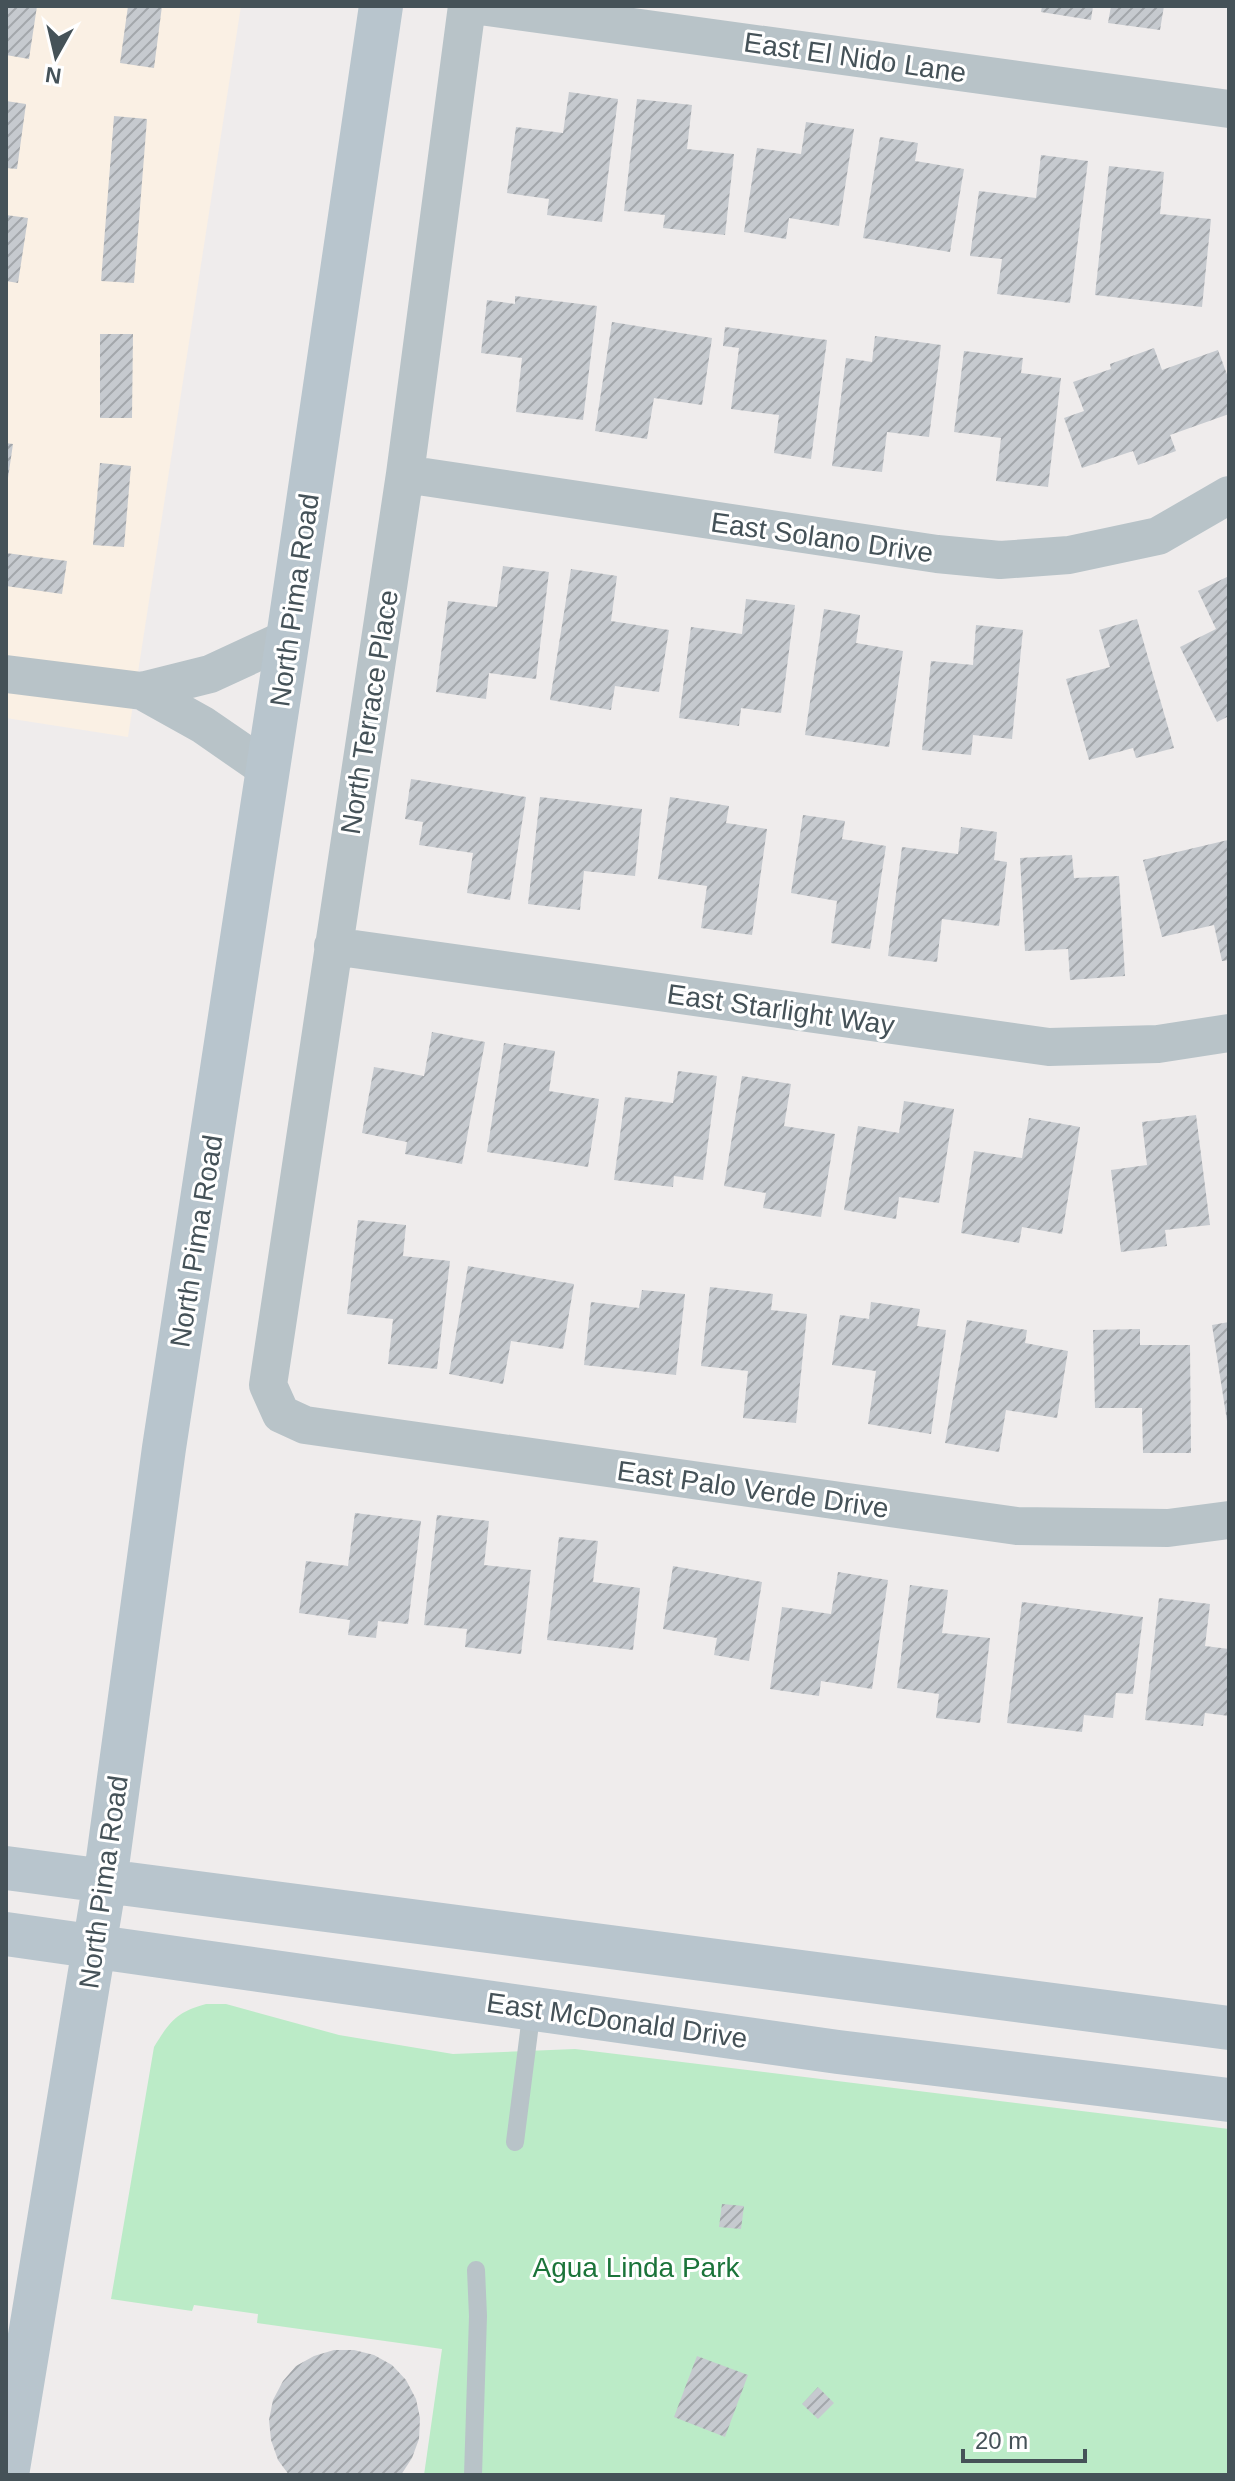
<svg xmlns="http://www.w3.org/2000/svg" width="1235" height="2481" font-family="Helvetica,sans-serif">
  <defs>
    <pattern id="building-hatch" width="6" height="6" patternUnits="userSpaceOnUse" patternTransform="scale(2)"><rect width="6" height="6" fill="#c6cacf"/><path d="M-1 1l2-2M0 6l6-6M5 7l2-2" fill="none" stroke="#a3a7ab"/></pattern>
  </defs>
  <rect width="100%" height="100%" fill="#efecec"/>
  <path fill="#faf0e4" d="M6 6H241L128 737 6 718Z"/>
  <path fill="#bbebc7" d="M206 2004H226L339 2035 453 2054 575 2049 1229 2129V2475H424L442 2349 257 2323 258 2314 194 2305 192 2311 111 2299 154 2047C170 2021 177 2012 206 2004Z"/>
  <path fill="url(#building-hatch)" d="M6 6H37L29 59 6 55Z
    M128 6H162L154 68 120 63Z
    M1042 6H1093L1091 20 1041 12Z
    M1111 6H1164L1160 30 1108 23Z
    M569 92 618 99 602 222 547 215 549 199 507 193 516 127 563 133Z
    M637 99 692 105 687 149 734 154 725 235 663 228 665 215 624 211Z
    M6 101 26 104 17 169 6 168Z
    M114 116 147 119 134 283 101 281Z
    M806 122 854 129 839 226 789 218 786 239 744 232 757 148 801 154Z
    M880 137 918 143 915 161 964 169 950 252 863 238Z
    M1041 155 1088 161 1070 303 997 294 1002 259 970 256 979 191 1036 198Z
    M1109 166 1164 172 1160 214 1211 219 1202 307 1095 295Z
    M6 215 28 218 18 283 6 281Z
    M515 296 597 306 583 420 516 412 522 358 481 353 487 300 515 304Z
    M612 322 712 338 702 405 654 398 647 439 595 431Z
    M725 327 827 340 811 459 774 453 779 415 731 409 739 348 723 346Z
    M100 334H133L132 418H100Z
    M875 336 941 345 929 437 887 432 882 472 832 466 846 358 872 362Z
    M1154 348 1162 370 1218 350 1229 380V414L1170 435 1176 451 1138 465 1133 451 1082 468 1064 418 1084 411 1073 382 1111 369 1110 364Z
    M964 351 1023 358 1021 373 1061 378 1048 487 996 481 1001 438 954 432Z
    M6 443 13 444 8 478H6Z
    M100 463 131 466 124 547 93 545Z
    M6 553 67 561 62 594 6 586Z
    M503 566 549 572 536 679 489 673 486 699 436 692 448 601 497 607Z
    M571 569 617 576 611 621 669 630 659 692 615 686 611 710 550 700Z
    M1229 576V716L1217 722 1180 647 1216 629 1198 591Z
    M746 599 795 605 781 713 741 708 739 726 679 718 691 627 742 634Z
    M824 609 860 615 856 643 903 651 889 747 805 735Z
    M1137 619 1174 748 1136 758 1133 748 1089 760 1066 679 1110 667 1099 630Z
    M976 625 1023 630 1012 739 973 735 971 755 922 750 931 661 973 665Z
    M411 779 526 797 510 900 467 893 473 853 419 845 423 822 405 819Z
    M540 797 642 809 635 876 584 871 580 910 528 904Z
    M670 797 729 806 726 823 767 829 752 935 701 928 707 886 658 879Z
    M803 815 845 821 842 839 886 846 870 949 831 943 837 901 791 893Z
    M961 827 997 832 994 860 1007 862 999 926 942 919 937 962 888 956 902 847 958 854Z
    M1228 840 1229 960 1222 961 1214 925 1162 937 1143 860Z
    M1072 855 1074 878 1119 876 1125 976 1070 980 1068 949 1025 951 1020 858Z
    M432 1032 485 1042 462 1164 405 1154 407 1142 362 1133 374 1067 424 1076Z
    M504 1043 555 1051 549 1091 599 1099 588 1167 487 1152Z
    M678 1071 717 1076 703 1180 674 1176 673 1187 614 1180 625 1097 673 1103Z
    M742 1076 791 1084 784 1126 835 1134 821 1217 763 1208 766 1193 724 1186Z
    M904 1101 954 1109 939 1203 899 1197 896 1219 844 1210 858 1126 899 1133Z
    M1196 1115 1210 1225 1165 1230 1167 1246 1121 1252 1111 1170 1147 1165 1142 1122Z
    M1029 1118 1080 1127 1062 1234 1022 1227 1019 1243 961 1233 974 1151 1022 1158Z
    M358 1220 406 1225 403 1256 450 1261 437 1369 388 1364 393 1319 347 1314Z
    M468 1266 574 1284 563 1349 511 1341 503 1384 449 1374Z
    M710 1287 773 1294 771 1310 807 1314 796 1423 743 1418 748 1371 701 1366Z
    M642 1290 685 1294 676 1375 584 1365 591 1302 639 1308Z
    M871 1302 920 1309 917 1326 946 1330 931 1434 868 1424 876 1371 832 1365 840 1315 869 1319Z
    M967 1320 1027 1330 1025 1343 1068 1351 1057 1418 1006 1410 999 1452 945 1443Z
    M1229 1322V1420L1227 1421 1212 1325Z
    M1140 1329V1345H1190L1191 1453H1143L1142 1408H1095L1093 1330Z
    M355 1513 421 1521 408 1624 378 1621 376 1638 348 1635 350 1620 299 1613 306 1561 348 1566Z
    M437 1515 489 1521 484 1565 531 1570 521 1654 465 1647 467 1629 424 1625Z
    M559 1537 598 1541 593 1582 640 1588 633 1650 547 1640Z
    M673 1566 762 1582 749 1661 714 1655 717 1638 663 1629Z
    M838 1572 888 1580 872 1689 821 1681 819 1696 770 1689 782 1607 831 1614Z
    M910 1585 948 1590 942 1633 990 1638 980 1723 936 1718 939 1694 897 1688Z
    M1159 1598 1210 1604 1205 1646 1229 1649V1716L1205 1713 1203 1726 1145 1720Z
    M1022 1602 1143 1617 1133 1694 1116 1693 1113 1718 1084 1715 1082 1732 1007 1723Z
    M722 2204 744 2206 741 2229 719 2227Z
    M334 2350H354L374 2355 392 2365 406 2380 416 2399 420 2418 419 2439 412 2458 401 2475H289L278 2460 271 2440 269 2420 273 2400 283 2381 296 2366 314 2356Z
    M697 2356 748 2375 725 2437 674 2417Z
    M818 2387 834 2403 818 2419 802 2404Z"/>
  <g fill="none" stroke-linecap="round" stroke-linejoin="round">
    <path stroke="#b8c3c8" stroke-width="18" d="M515 2142 532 2008
      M473 2475 478 2316 476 2270"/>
    <path stroke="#b8c3c8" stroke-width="38" d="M467 6 405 474 268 1385 281 1414 305 1425 1017 1526 1168 1528 1229 1520
      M480 6 1229 109
      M405 474 937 554 1000 560 1069 555 1158 536 1229 495
      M6 674 142 691 203 725 268 770
      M142 691 210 674 288 638
      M333 946 1049 1047 1158 1044 1229 1033"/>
    <path stroke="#b8c5cd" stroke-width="44" d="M6 1868 1229 2028
      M6 1934 838 2052 1229 2100
      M7 2475 105 1881 164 1448 288 638 381 6"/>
  </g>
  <g text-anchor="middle" stroke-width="6" stroke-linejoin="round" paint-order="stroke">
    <g font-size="28" fill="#455258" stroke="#fff">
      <text transform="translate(855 57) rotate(8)" y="10">East El Nido Lane</text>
      <text transform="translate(822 537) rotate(8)" y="10">East Solano Drive</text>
      <text transform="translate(294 600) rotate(-82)" y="10">North Pima Road</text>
      <text transform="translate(369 712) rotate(-81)" y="10">North Terrace Place</text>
      <text transform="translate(781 1009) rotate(8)" y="10">East Starlight Way</text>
      <text transform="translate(196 1241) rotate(-81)" y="10">North Pima Road</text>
      <text transform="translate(753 1489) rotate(8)" y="10">East Palo Verde Drive</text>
      <text transform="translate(103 1882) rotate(-82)" y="10">North Pima Road</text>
      <text transform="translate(617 2020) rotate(8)" y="10">East McDonald Drive</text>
    </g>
    <g font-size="28" fill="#1b743a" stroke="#fff">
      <text x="636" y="2277">Agua Linda Park</text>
    </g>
  </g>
  <rect width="1235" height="2481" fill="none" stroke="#455258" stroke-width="16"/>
  <g transform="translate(56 56) rotate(188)" stroke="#ffffff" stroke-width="6" paint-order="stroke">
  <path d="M0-6L14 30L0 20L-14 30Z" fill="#455258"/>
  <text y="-12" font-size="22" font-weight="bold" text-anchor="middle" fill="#455258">N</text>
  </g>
  <path d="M963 2449v12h122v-12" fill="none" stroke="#455258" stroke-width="4"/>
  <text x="975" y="2449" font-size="24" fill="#455258" stroke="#ffffff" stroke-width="6" paint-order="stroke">20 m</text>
</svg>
